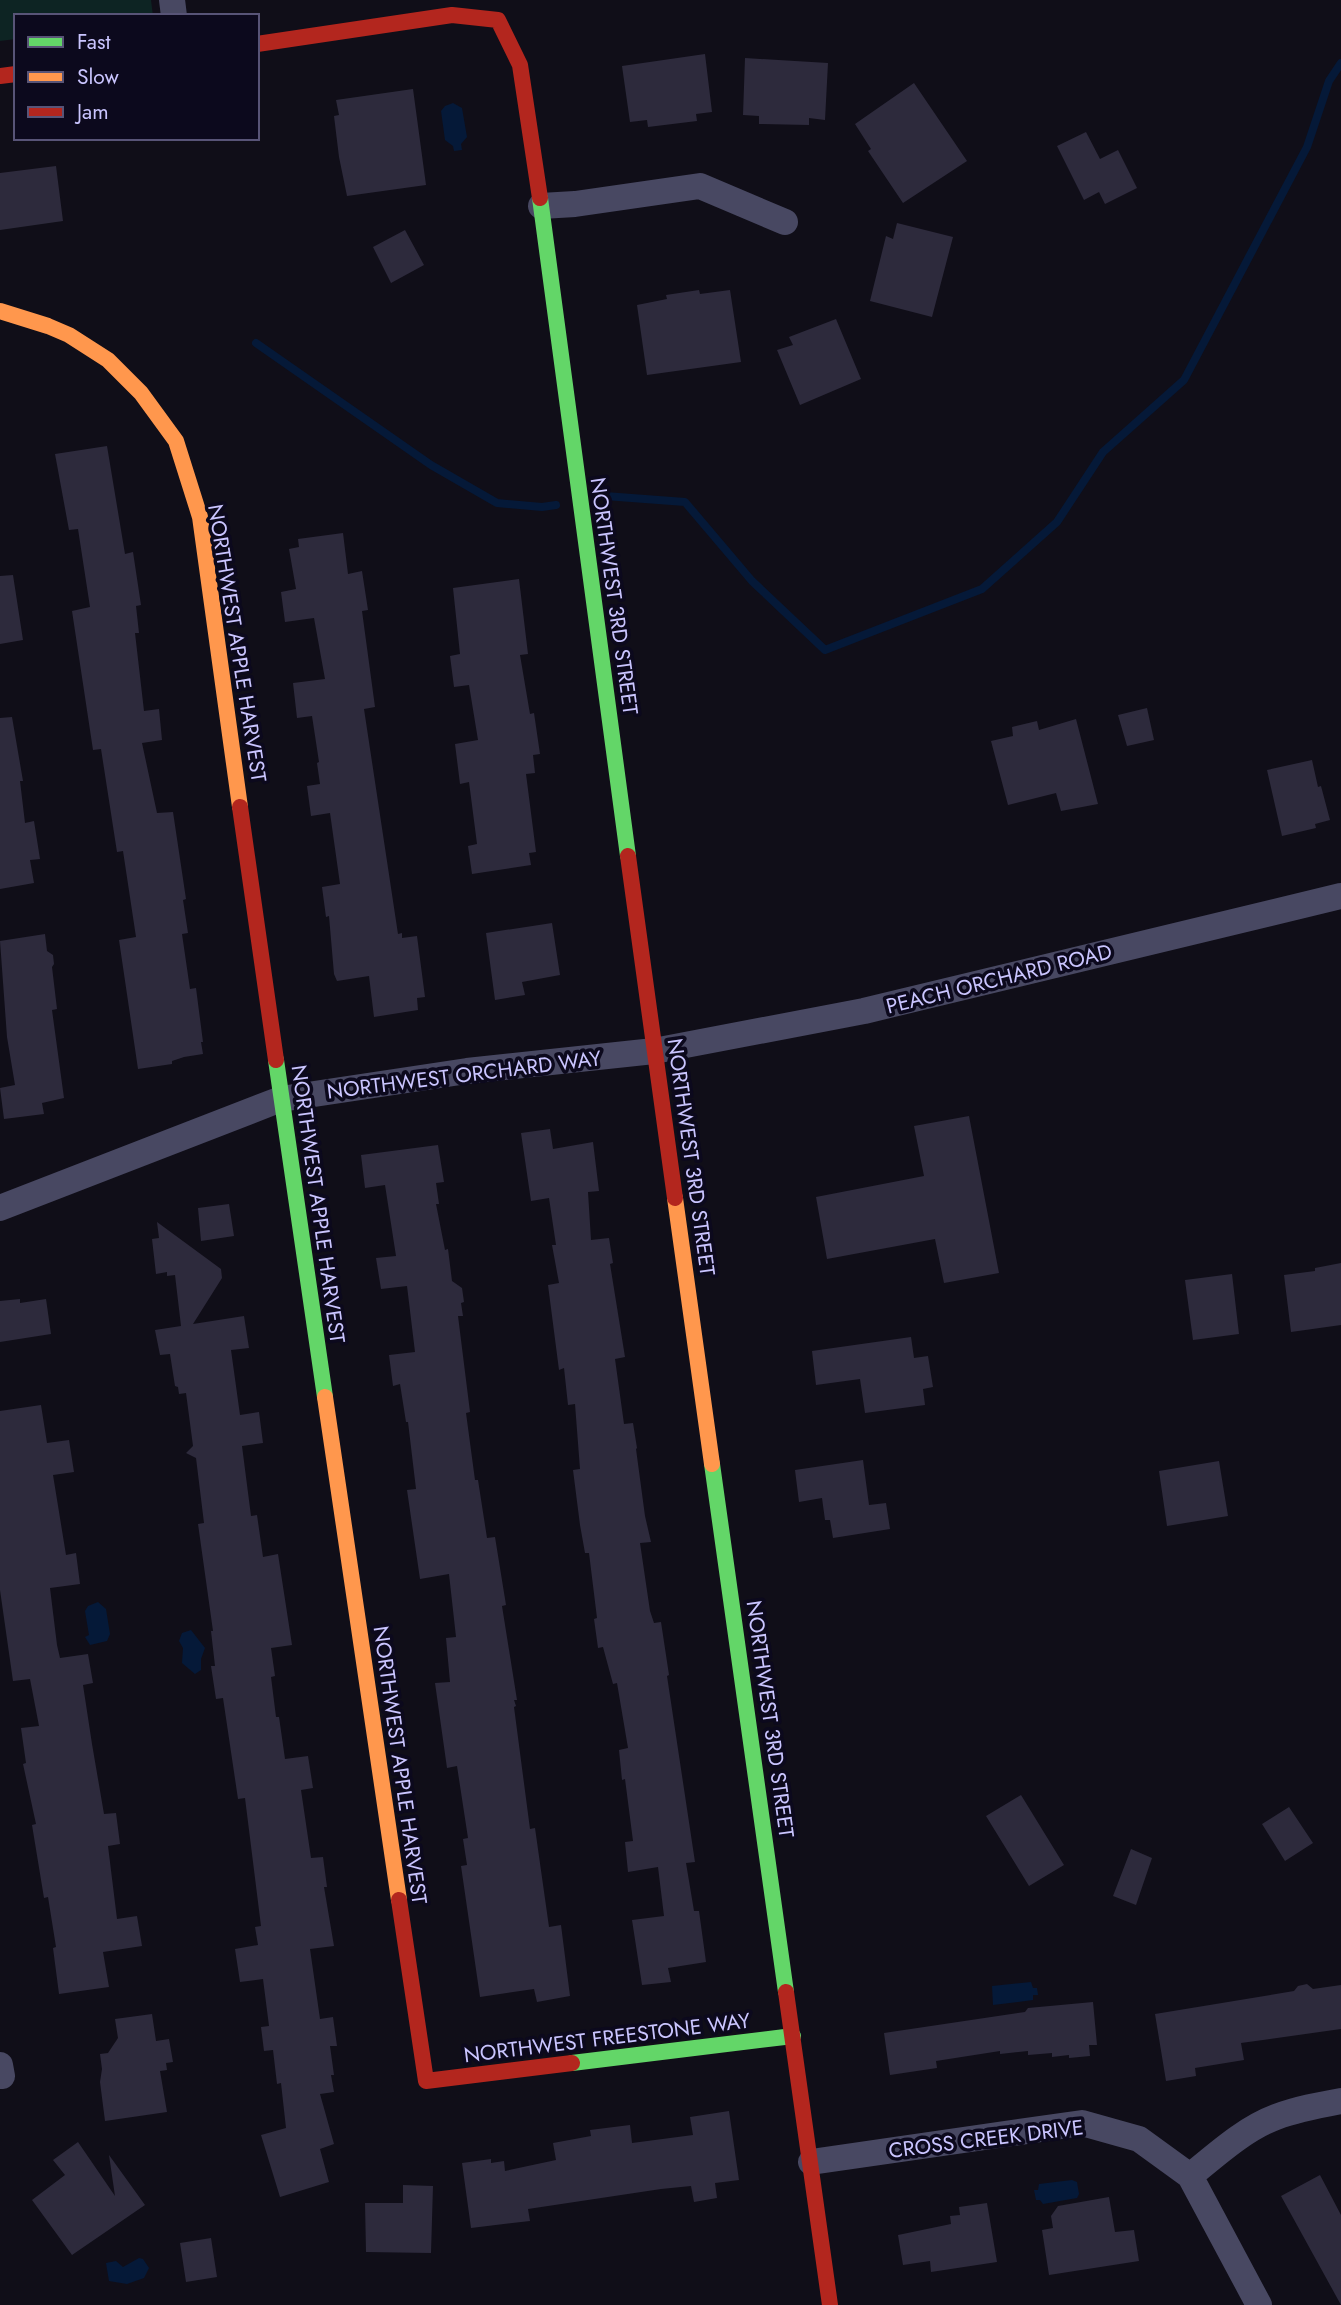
<svg xmlns="http://www.w3.org/2000/svg" width="1341" height="2305" font-family="Jost,sans-serif">
  <rect width="100%" height="100%" fill="#100e18"/>
  <path fill="#0d2423" d="M0 0H151L153 16H16V39L0 41Z"/>
  <path fill="#051938" d="M453 103 462 108 467 137 461 144 462 150 454 151 453 146 445 140 441 111 445 106Z
    M98 1602 106 1609 110 1634 107 1641 90 1645 85 1637 89 1635 85 1611 88 1606Z
    M191 1630 205 1648 201 1659V1670L195 1674 182 1663 183 1648 179 1641 182 1633Z
    M1031 1982 1033 1988H1037L1038 1995H1033V2000L993 2005 992 1986Z
    M1072 2180 1077 2182 1079 2194 1077 2198 1043 2204 1040 2200H1036L1034 2190H1038L1039 2184Z
    M139 2258 143 2259 149 2268 144 2278 127 2284 109 2281 106 2263 116 2261 123 2267Z"/>
  <g fill="none" stroke-linecap="round" stroke-linejoin="round">
    <path stroke="#051938" stroke-width="8" d="M256 343 431 465 497 503 542 507 556 505
      M605 496 685 502 752 581 825 650 982 589 1057 522 1103 452 1184 380 1307 147 1329 81 1341 63"/>
  </g>
  <path fill="#2d2a3c" d="M705 54 712 112 696 114 697 121 648 127 647 120 630 122 622 66Z
    M745 58 828 63 825 120 809 118V125L759 124V116L743 115Z
    M914 83 967 161 903 203 868 151 871 149 855 124Z
    M413 89 426 185 347 196 339 157 334 116 339 115 336 100Z
    M1086 132 1100 159 1118 150 1137 188 1105 204 1099 192 1084 200 1057 146Z
    M56 166 63 221 0 230V173Z
    M897 223 953 237 932 317 870 301 886 236 893 239Z
    M405 230 424 265 391 283 373 247Z
    M699 290 700 294 730 290 741 362 647 375 637 305 667 299 666 295Z
    M836 319 861 379 800 405 777 350 793 345 789 337Z
    M107 446 125 554 133 552 141 605 136 606 139 633H135L144 711 159 709 162 740 142 743 157 813 173 812 186 899 183 900 188 933 182 934 190 989 196 988 203 1042H201L203 1054 184 1057 172 1061V1064L138 1069 119 940 136 937 123 851 117 852 101 749 93 750 72 611 90 607 78 529 69 530 55 454Z
    M343 533 348 574 362 571 368 610 362 611 375 707 364 709 398 934 402 933V938L417 936 425 997 417 998 418 1010 374 1017 369 976 337 981 334 974 329 916 326 917 322 887 340 884 330 813 311 816 307 786 320 784 317 763 319 762 312 716 297 718 293 683 325 679 314 618 285 622 281 592 296 589 289 549 299 547 298 539Z
    M13 575 23 640 0 644V576Z
    M519 579 528 654 520 655 530 714 534 713 540 754 533 755 535 773 526 774 536 852 529 853 531 865 472 874 468 846 477 844 469 782 460 784 455 744 478 740 469 685 454 687 450 656 460 654 453 588Z
    M1147 708 1154 740 1127 746 1118 715Z
    M12 717 23 781H20L25 823 34 821 40 859 30 860 34 883 0 889V718Z
    M1076 719 1098 804 1061 811 1056 793 1008 805 991 741 1013 736 1012 727 1037 721 1039 730Z
    M1312 760 1318 787 1321 786 1330 820 1315 824 1316 828 1282 836 1267 770Z
    M552 923 560 975 522 982 525 995 495 1000 486 933Z
    M45 934 47 951 53 955 54 964 52 967 57 1009 52 1010 64 1098 42 1103 44 1114 4 1119 0 1088 15 1085 7 1037 0 941Z
    M969 1116 999 1273 944 1283 935 1239 827 1259 816 1197 924 1176 914 1126Z
    M550 1129 553 1149 593 1142 599 1191 588 1192 591 1240 609 1238 613 1263 610 1264 625 1357 615 1359 624 1424 633 1423 637 1448 636 1449 645 1516 651 1542 640 1543 650 1611 654 1623 661 1622 669 1675 667 1676 695 1862 686 1863 694 1911H699L706 1962 668 1968 671 1982 642 1985 632 1920 664 1916 658 1867 628 1872 625 1842 633 1841 625 1779 622 1780 619 1750 628 1748 617 1683 613 1684 603 1647 598 1648 594 1619 597 1618 589 1553H585L580 1525 573 1470 580 1469 575 1404 568 1405 564 1368 559 1370 548 1285 559 1283 552 1245H556L549 1198 531 1201 521 1133Z
    M438 1145 444 1182 436 1183 439 1204H436L445 1250 448 1249 452 1281 462 1288 464 1302 461 1303 463 1316H458L470 1412 466 1413 475 1480H478L487 1538 495 1537 506 1605 502 1606 517 1700H514L516 1706 514 1707 530 1829 535 1828 549 1927 561 1925 570 1996 537 2002 534 1989 480 1997 461 1866 467 1865 463 1839 468 1838 457 1766 447 1768 435 1683 450 1682 446 1638 456 1637 449 1574 420 1579 407 1490 416 1489 408 1422H406L400 1384 393 1386 389 1355 415 1352 407 1286 381 1289 376 1258 396 1256 385 1185 365 1188 361 1155Z
    M229 1204 234 1236 201 1241 198 1208Z
    M157 1222 221 1269 222 1278 193 1324 244 1316 249 1348 231 1350 240 1415 259 1412 263 1443 242 1446 251 1516 257 1515 263 1557 278 1554 292 1645 271 1648 275 1676 271 1677 276 1717H279L285 1759 308 1756 313 1788 301 1790 311 1858 323 1857 327 1887H324L334 1946 310 1949 320 2019 333 2017 337 2046H330L334 2075H331L334 2092 320 2094 334 2144 320 2149 329 2182 280 2197 261 2135 286 2128 281 2083 277 2084 273 2050 264 2051 261 2027 269 2026 263 1979 240 1982 235 1949 258 1945 255 1927 261 1926 245 1798 238 1799 223 1698 216 1699 211 1666H215L211 1631H213L198 1524 204 1523 196 1458 186 1453 193 1446 186 1393 179 1394 178 1387 175 1386 170 1354 160 1355 155 1330 181 1326 175 1275 167 1276V1272L156 1274 152 1239 159 1238Z
    M1341 1263V1325L1291 1332 1284 1275 1315 1271V1268Z
    M1232 1274 1239 1334 1193 1340 1185 1280Z
    M20 1299V1303L46 1299 51 1334 0 1342V1301Z
    M911 1337 914 1358 928 1356 933 1387 923 1389 925 1405 865 1413 860 1379 816 1385 812 1351Z
    M41 1405 47 1443 69 1440 74 1472 53 1475 66 1555 76 1553 80 1584 50 1588 57 1645 60 1658 88 1654 93 1683 83 1685 92 1744 104 1814 116 1813 120 1844 108 1846 117 1919 137 1916 142 1946 103 1952 109 1987 59 1994 53 1948 56 1947 48 1897 44 1898 32 1825 36 1824 23 1764 26 1763 21 1728 39 1726 30 1679 13 1681 0 1590V1411Z
    M863 1460 869 1505 886 1503 890 1529 833 1538 830 1520H825L822 1498 799 1502 795 1470Z
    M1219 1461 1228 1516 1167 1526 1159 1471Z
    M1021 1795 1064 1865 1029 1886 986 1816Z
    M1289 1807 1313 1843 1285 1861 1262 1824Z
    M1131 1849 1152 1858 1136 1905 1113 1896Z
    M1307 1984 1313 1989 1341 1985V2029L1241 2043 1244 2060 1195 2068 1196 2076 1166 2081 1155 2014 1294 1991 1298 1986Z
    M1093 2002 1097 2045H1089L1090 2056 1069 2058V2055L1052 2057V2053L1028 2055V2051L1000 2054V2051L936 2061 937 2068 890 2075 884 2033 1025 2012 1028 2008Z
    M152 2014 156 2041 169 2039 173 2062 166 2063 167 2070 160 2071 167 2112 105 2121 100 2082 102 2069 100 2054 108 2053 118 2038 115 2019Z
    M729 2111 739 2180 715 2183 717 2198 694 2202 691 2186 661 2189 528 2209 530 2221 471 2228 462 2163 491 2159V2163L504 2161 505 2171 556 2160 553 2143 591 2136 590 2130 630 2125 632 2143 693 2135 690 2117Z
    M78 2142 115 2196 109 2155 145 2205 72 2255 32 2200 65 2175 53 2160Z
    M1320 2175 1341 2215V2305L1281 2196Z
    M403 2185 433 2186 431 2253 366 2252 365 2203H403Z
    M1109 2197 1115 2232 1134 2230 1139 2261 1049 2275 1042 2230 1053 2228 1051 2216 1058 2206Z
    M987 2203 997 2262 931 2272 930 2261 903 2265 898 2235 951 2224 950 2216 960 2215 959 2207Z
    M211 2238 217 2277 186 2282 180 2243Z"/>
  <g fill="none" stroke-linecap="round" stroke-linejoin="round">
    <path stroke="#484862" stroke-width="26" d="M172 0 174 16
      M541 206 575 204 700 186 785 222
      M0 1208 281 1099 467 1071 654 1051 864 1011 1341 896
      M0 2065 2 2076
      M811 2162 1082 2123 1139 2139 1190 2176 1259 2305
      M1190 2176C1216 2155 1244 2129 1276 2117 1297 2109 1319 2105 1341 2101"/>
    <path stroke="#63d668" stroke-width="16" d="M540 198 628 856
      M276 1060 325 1397
      M712 1464 786 1992
      M572 2063 793 2036"/>
    <path stroke="#ff974d" stroke-width="16" d="M0 311 48 326 69 335 108 360 141 393 176 441 200 517 240 807
      M675 1198 712 1464
      M325 1397 399 1900"/>
    <path stroke="#b3261e" stroke-width="16" d="M257 44 452 15 498 20 520 65 540 198
      M0 76 16 74
      M240 807 276 1060
      M628 856 675 1198
      M399 1900 426 2081 572 2063
      M786 1992 830 2305"/>
  </g>
  <g text-anchor="middle" stroke-width="7" stroke-linejoin="round" paint-order="stroke">
    <g font-size="21" fill="#cac5ff" stroke="#0c091d">
      <text transform="translate(614 596) rotate(82)" y="7">NORTHWEST 3RD STREET</text>
      <text transform="translate(237 643) rotate(81)" y="7">NORTHWEST APPLE HARVEST</text>
      <text transform="translate(999 979) rotate(-14)" y="7">PEACH ORCHARD ROAD</text>
      <text transform="translate(464 1075) rotate(-7)" y="7">NORTHWEST ORCHARD WAY</text>
      <text transform="translate(691 1157) rotate(82)" y="7">NORTHWEST 3RD STREET</text>
      <text transform="translate(318 1204) rotate(82)" y="7">NORTHWEST APPLE HARVEST</text>
      <text transform="translate(770 1719) rotate(82)" y="7">NORTHWEST 3RD STREET</text>
      <text transform="translate(400 1765) rotate(82)" y="7">NORTHWEST APPLE HARVEST</text>
      <text transform="translate(607 2038) rotate(-7)" y="7">NORTHWEST FREESTONE WAY</text>
      <text transform="translate(986 2139) rotate(-7)" y="7">CROSS CREEK DRIVE</text>
    </g>
  </g>
  <rect x="14" y="14" width="245" height="126" fill="#0c091d" stroke="#585477" stroke-width="2"/>
  <rect x="28" y="37" width="35" height="10" fill="#63d668" stroke="#585477" stroke-width="2"/>
  <text x="77" y="49" font-size="21" fill="#cac5ff">Fast</text>
  <rect x="28" y="72" width="35" height="10" fill="#ff974d" stroke="#585477" stroke-width="2"/>
  <text x="77" y="84" font-size="21" fill="#cac5ff">Slow</text>
  <rect x="28" y="107" width="35" height="10" fill="#b3261e" stroke="#585477" stroke-width="2"/>
  <text x="77" y="119" font-size="21" fill="#cac5ff">Jam</text>
</svg>
